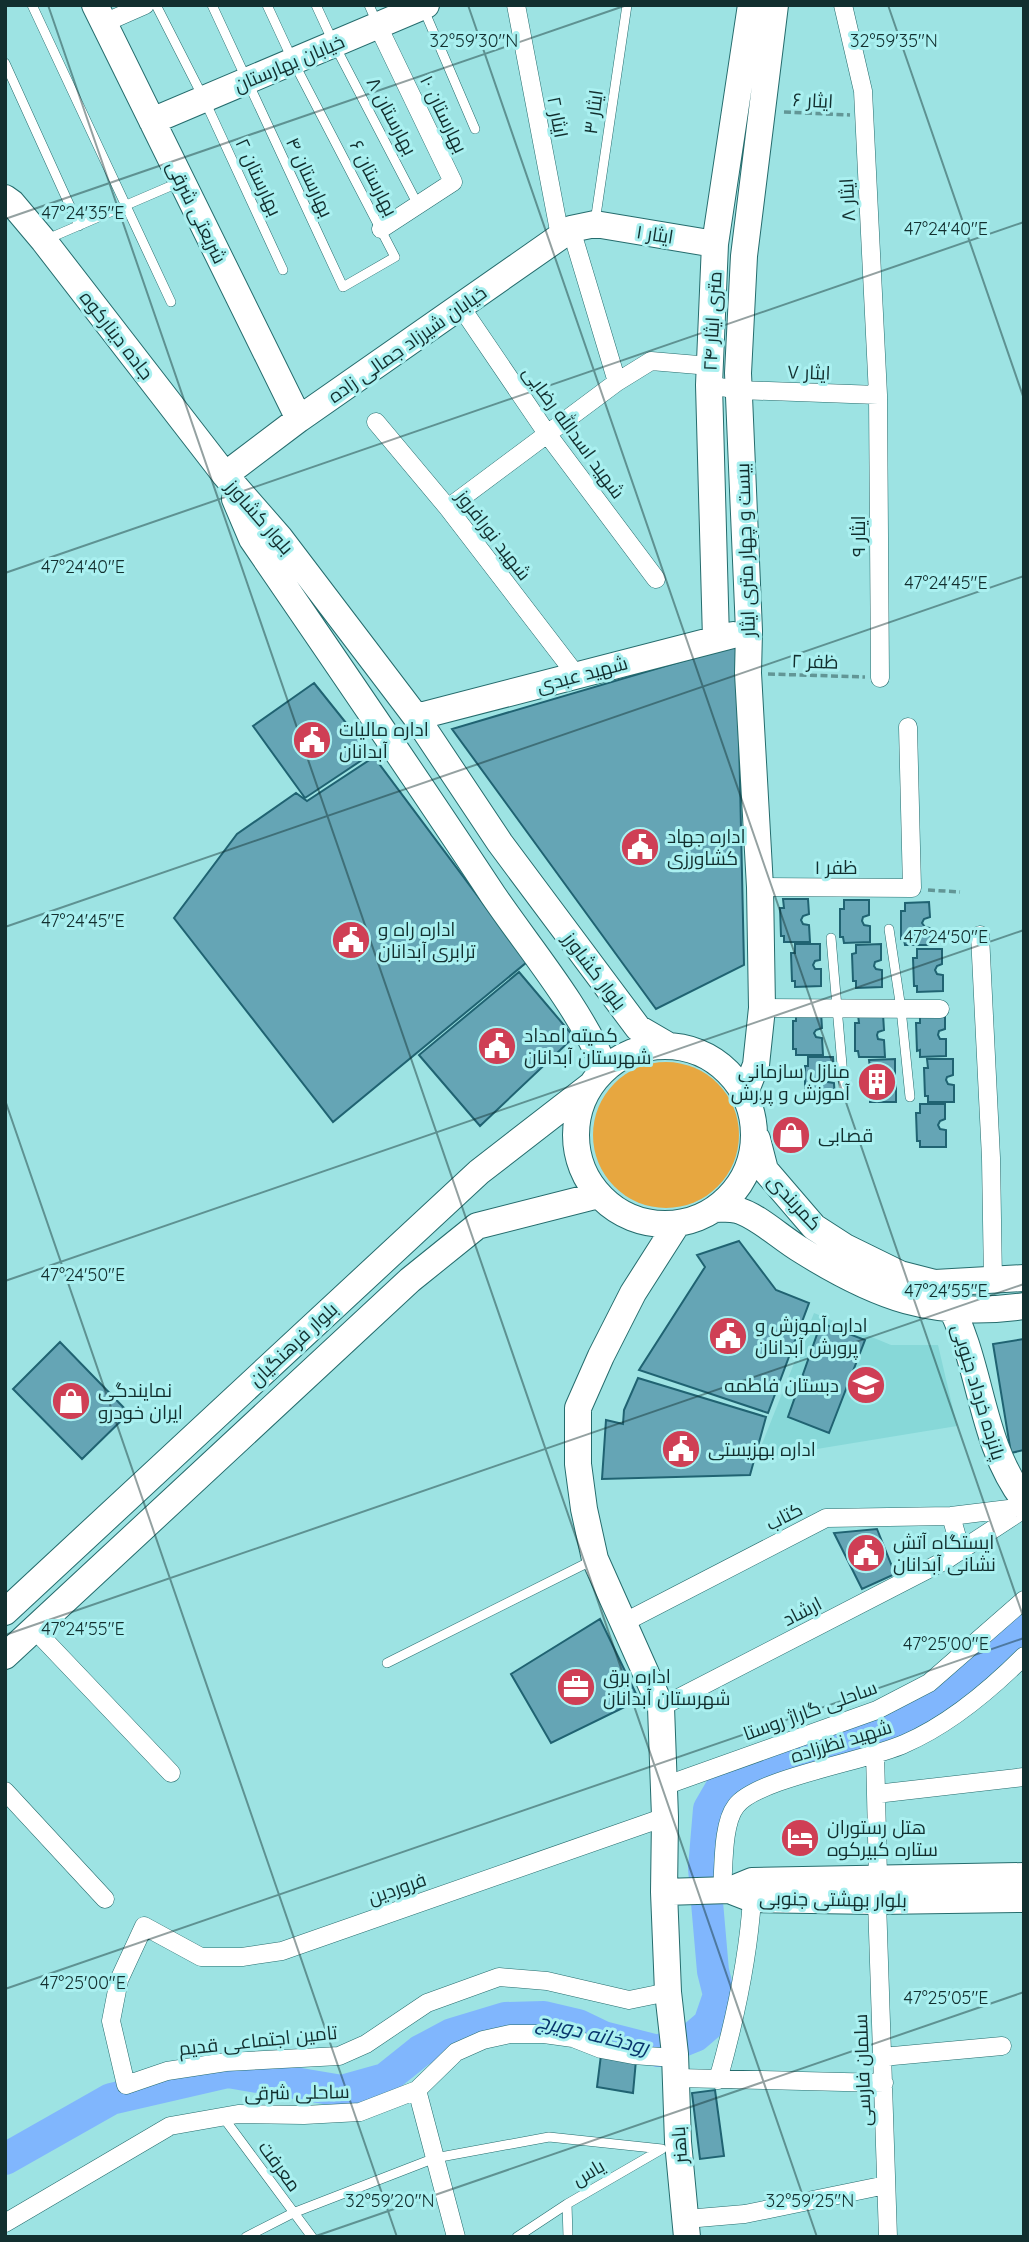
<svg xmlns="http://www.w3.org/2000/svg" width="1029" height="2242" font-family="Quicksand,Cairo,sans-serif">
  <rect width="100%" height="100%" fill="#9de3e3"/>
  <path fill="#87d8d8" d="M814 1313 891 1345H938L957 1426 756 1459Z"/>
  <path fill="#e7a740" d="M593 1135a73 73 0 1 1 146 0a73 73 0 1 1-146 0Z"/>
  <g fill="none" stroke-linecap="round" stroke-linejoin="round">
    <path stroke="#80b6fd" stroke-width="32" d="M5 2159 111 2099 228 2072 342 2091 385 2079 420 2051 452 2034 505 2018 544 2017 578 2025 603 2037 658 2051 695 2036 709 2024 719 1995 713 1971 704 1868 709 1809 720 1790 745 1777 900 1726 947 1697 991 1662 1024 1631"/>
  </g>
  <path fill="#65a5b5" stroke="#206372" stroke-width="2" d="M737 645 744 965 656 1009 452 729Z
    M314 683 371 754 305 798 253 726Z
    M374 757 527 962 333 1122 174 918 237 834 296 793 307 801Z
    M783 899H808L809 914 803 916 801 920 803 924 809 925 810 942H784V936H781L780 908H784Z
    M844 900H869V915L863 917 862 921 864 925 870 926V942L844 943 843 937H840V909H844Z
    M929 902 930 917 924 919 922 923 925 927 930 928 931 945H905L904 939H901V911H905V903Z
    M795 944H820V960L815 961 813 965 815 969H821V986L795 987V981H792L791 953H795Z
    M881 944V960L875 962 874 966 876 969 882 970V987L856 988V981H853L852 954 856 953V945Z
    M917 949H942V964L937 966 935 970 937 974 943 975V991L917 992V986H914L913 958H917Z
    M519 972 574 1037 480 1126 419 1055Z
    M821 1012 822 1028 816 1030 814 1033 816 1037 822 1038 823 1055H796V1049H793V1021H796V1013Z
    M883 1014 884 1030 878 1032 877 1035 878 1039 884 1040 885 1057H859L858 1051H855V1023H859L858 1015Z
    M920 1014H945V1029L939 1031 938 1035 940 1039H946V1056L920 1057V1050L917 1051 916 1023H920Z
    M808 1057H833L834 1073 828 1074 827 1078 828 1082 834 1083 835 1100H808V1094H805V1066H808Z
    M895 1059V1075L889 1077 888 1080 890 1084 896 1085V1102H870V1096H867L866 1068H870L869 1060Z
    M927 1059H953V1075L947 1077 946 1080 948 1084 954 1085V1102H928V1096H925L924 1068H928Z
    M920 1104H945V1119L940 1121 938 1125 940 1129 946 1130V1147H920V1141H917L916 1113H920Z
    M739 1241 776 1290 809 1303 768 1413 639 1370 705 1267 697 1255Z
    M821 1323 865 1340 829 1433 788 1417Z
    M1024 1339V1450L1011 1453 993 1344Z
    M60 1342 129 1413 82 1459 13 1389Z
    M638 1378 766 1417 750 1475 602 1479 606 1420 623 1424 624 1410Z
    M877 1529 895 1574 862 1589 834 1533Z
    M600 1619 639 1700 551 1743 511 1674Z
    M601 2055 636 2060 633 2093 597 2087Z
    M715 2090 724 2156 700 2159 692 2093Z"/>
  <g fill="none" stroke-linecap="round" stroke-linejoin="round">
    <g stroke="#256c6d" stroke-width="10">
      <path id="lane" d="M32 5 171 302
        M156 5 204 99 283 270
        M212 5 343 287 395 257 293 61 267 5
        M316 5 334 44 418 205
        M369 5 377 23
        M424 10 475 129
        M5 63 79 226
        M595 222 627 5
        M45 240 180 182
        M889 929 901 1009 910 1097
        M831 938 844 1088
        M387 1663 593 1560
        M223 2117 312 2237
        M567 2204 568 2237
        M246 2237 293 2213 435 2158 549 2137 662 2149
        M517 2237 567 2204 662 2149"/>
    </g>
    <g stroke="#256c6d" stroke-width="19">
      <path id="street" d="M516 5 560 236
        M843 5 863 91 878 395 880 678
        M104 23 145 5
        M378 26 453 182 381 229
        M571 229 617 382
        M461 307 548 435 656 579
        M709 385 738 390 878 395
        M376 422 448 508 577 676
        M448 508 617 382 651 361 710 366
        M760 887 912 888 908 727
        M980 935 991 1158 993 1281
        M762 1008 940 1009
        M951 1516 961 1551
        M623 1623 826 1518 951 1516 1024 1507
        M34 1629 171 1773
        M661 1707 946 1560 1024 1509
        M875 1752 878 1878
        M664 1786 877 1710 929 1683 1024 1600
        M5 1791 105 1899
        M876 1794 1024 1777
        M665 1817 282 1951 242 1957H201L144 1926 119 1980 111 2021 126 2085 167 2071 226 2062 339 2056 366 2044 427 2003 499 1977 547 1981 629 2000 668 1992
        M722 1890C724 1867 722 1824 736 1806 757 1778 867 1761 904 1744 948 1725 990 1690 1024 1656
        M877 1901 888 2237
        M882 2057 1002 2046
        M677 2078 884 2083
        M718 2080C735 2020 748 1961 752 1899
        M417 2090 456 2237
        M686 2219 745 2214 886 2185
        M5 2223 170 2126 238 2114 304 2115 360 2112 417 2090 456 2052 483 2040 510 2034H544L573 2038 601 2049 633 2055 675 2058"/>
    </g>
    <g stroke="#256c6d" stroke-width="28">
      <path id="secondary" d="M95 5 299 419
        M152 121 426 5
        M5 198 12 203 44 241 225 475 280 538 416 717 500 843 638 1028 669 1046
        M225 475 299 419 571 229 595 224 715 244
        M235 499 252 539C333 657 414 775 493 895 532 952 577 1004 605 1068
        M716 639 709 385 715 244 751 5
        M416 717 733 635
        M576 1135a89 89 0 1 1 178 0a89 89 0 1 1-178 0Z
        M744 1095 756 1065 762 1008 760 887 748 673 749 631 738 373 744 256 775 5
        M757 1139 765 1170 814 1227 845 1247 900 1274 935 1283 1024 1278
        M715 1209C722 1209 730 1208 737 1210 757 1215 782 1239 801 1250 876 1297 933 1319 1024 1306
        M677 1224 633 1293 601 1356 578 1408V1464L584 1509 595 1559 661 1707 665 1817 664 1892 668 1992 675 2054 678 2142 687 2237
        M946 1298C983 1363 978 1439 1024 1500
        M5 1612 479 1172 590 1086
        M5 1656 410 1280 477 1226 599 1195
        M664 1892 730 1890 752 1881 1024 1876
        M734 1892 752 1899 877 1901 1024 1899"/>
    </g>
    <path stroke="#629696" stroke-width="3.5" stroke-dasharray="7 3.5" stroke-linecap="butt" d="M784 112 850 115
      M768 674 865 677
      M928 890 960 892"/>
    <use href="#lane" stroke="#fff" stroke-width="9"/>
    <use href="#street" stroke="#fff" stroke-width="18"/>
    <use href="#secondary" stroke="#fff" stroke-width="26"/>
  </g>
  <path fill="none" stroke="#122f2f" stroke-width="2" stroke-opacity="0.45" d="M48 5 817 2237M468 5 1024 1619M888 5 1024 399M5 219 627 5M5 573 1024 222M5 927 1024 576M5 1100 397 2237M5 1281 1024 930M5 1635 1024 1284M5 1989 1024 1638M313 2237 1024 1992"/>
  <defs>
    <g id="civic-disc" transform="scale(2.0125)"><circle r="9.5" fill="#cf3f55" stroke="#aaf0f0"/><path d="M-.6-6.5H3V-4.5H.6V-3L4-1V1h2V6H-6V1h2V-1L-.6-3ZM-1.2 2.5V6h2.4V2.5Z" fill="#fff"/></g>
    <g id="building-disc" transform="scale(2.0125)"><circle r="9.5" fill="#cf3f55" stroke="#aaf0f0"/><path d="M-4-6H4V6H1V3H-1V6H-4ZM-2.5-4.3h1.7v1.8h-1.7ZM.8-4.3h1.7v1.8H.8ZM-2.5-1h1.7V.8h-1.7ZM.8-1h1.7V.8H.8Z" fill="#fff"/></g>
    <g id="shop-disc" transform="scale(2.0125)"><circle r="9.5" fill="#cf3f55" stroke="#aaf0f0"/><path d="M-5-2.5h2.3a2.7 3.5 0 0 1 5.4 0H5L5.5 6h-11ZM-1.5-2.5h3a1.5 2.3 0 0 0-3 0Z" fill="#fff"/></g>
    <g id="school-disc" transform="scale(2.0125)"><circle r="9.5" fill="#cf3f55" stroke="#aaf0f0"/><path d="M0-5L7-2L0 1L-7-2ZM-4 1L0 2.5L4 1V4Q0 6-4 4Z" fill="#fff"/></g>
    <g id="office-disc" transform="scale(2.0125)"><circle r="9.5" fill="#cf3f55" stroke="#aaf0f0"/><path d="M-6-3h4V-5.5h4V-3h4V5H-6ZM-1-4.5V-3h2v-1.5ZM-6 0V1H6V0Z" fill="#fff"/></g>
    <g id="hotel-disc" transform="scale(2.0125)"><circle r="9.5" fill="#cf3f55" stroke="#aaf0f0"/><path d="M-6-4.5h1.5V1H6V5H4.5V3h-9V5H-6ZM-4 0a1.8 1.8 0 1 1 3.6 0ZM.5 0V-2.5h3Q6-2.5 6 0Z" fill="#fff"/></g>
  </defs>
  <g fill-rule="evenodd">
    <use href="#civic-disc" x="312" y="740"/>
    <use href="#civic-disc" x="640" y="847"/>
    <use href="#civic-disc" x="351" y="940"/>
    <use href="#civic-disc" x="497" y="1046"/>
    <use href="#building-disc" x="877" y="1082"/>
    <use href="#shop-disc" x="791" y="1135"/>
    <use href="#civic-disc" x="728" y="1336"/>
    <use href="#school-disc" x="866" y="1385"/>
    <use href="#shop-disc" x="71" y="1401"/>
    <use href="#civic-disc" x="681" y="1449"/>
    <use href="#civic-disc" x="866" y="1553"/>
    <use href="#office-disc" x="576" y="1687"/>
    <use href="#hotel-disc" x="800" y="1838"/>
  </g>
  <g text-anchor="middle" stroke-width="6" stroke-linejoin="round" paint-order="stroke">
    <g font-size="19" fill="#122f2f" stroke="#aaf0f0">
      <text transform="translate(289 63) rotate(-23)" y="7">خیابان بهارستان</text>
      <text transform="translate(813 100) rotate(3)" y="7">ایثار ۶</text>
      <text transform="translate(593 112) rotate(-82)" y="7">ایثار ۳</text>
      <text transform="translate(444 114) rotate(64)" y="7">بهارستان ۱۰</text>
      <text transform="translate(392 116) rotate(62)" y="7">بهارستان ۸</text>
      <text transform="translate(558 117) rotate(79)" y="7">ایثار ۲</text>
      <text transform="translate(259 177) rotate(65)" y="7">بهارستان ۲</text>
      <text transform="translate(310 177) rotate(65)" y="7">بهارستان ۴</text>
      <text transform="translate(374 178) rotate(63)" y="7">بهارستان ۶</text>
      <text transform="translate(847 200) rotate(-93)" y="7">ایثار ۸</text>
      <text transform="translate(197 212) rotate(64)" y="7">شریعتی شرقی</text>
      <text transform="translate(655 234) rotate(9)" y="7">ایثار ۱</text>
      <text transform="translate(712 321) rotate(-87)" y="7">۲۴ متری ایثار</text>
      <text transform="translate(117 335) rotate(52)" y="7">جاده دینارکوه</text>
      <text transform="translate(407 344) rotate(-35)" y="7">خیابان شیرزاد جمالی زاده</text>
      <text transform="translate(809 372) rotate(2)" y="7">ایثار ۷</text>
      <text transform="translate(574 432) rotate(54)" y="7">شهید اسدالله رضایی</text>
      <text transform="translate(260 517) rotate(49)" y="7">بلوار کشاورز</text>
      <text transform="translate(494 535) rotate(52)" y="7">شهید نورافروز</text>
      <text transform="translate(858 536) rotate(-90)" y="7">ایثار ۹</text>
      <text transform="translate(745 550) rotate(-92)" y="7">بیست و چهار متری ایثار</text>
      <text transform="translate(815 661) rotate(2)" y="7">ظفر ۲</text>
      <text transform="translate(582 674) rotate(-15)" y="7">شهید عبدی</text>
      <text x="836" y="874">ظفر ۱</text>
      <text transform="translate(595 971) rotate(53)" y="7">بلوار کشاورز</text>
      <text transform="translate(795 1202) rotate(47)" y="7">کمربندی</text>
      <text transform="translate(293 1344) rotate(-43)" y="7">بلوار فرهنگیان</text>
      <text transform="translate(979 1392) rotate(73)" y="7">پانزده خرداد جنوبی</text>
      <text transform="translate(784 1516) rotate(-27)" y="7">کتاب</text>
      <text transform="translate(802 1611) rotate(-27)" y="7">ارشاد</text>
      <text transform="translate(810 1710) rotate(-20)" y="7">ساحلی گاراژ روستا</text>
      <text transform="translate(841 1741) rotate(-17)" y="7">شهید نظرزاده</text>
      <text transform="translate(397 1888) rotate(-19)" y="7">فروردین</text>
      <text transform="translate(833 1899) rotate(1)" y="7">بلوار بهشتی جنوبی</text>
      <text transform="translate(258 2040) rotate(-6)" y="7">تامین اجتماعی قدیم</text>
      <text transform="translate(862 2070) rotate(-92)" y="7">سلمان فارسی</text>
      <text transform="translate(297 2092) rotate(-1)" y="7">ساحلی شرقی</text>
      <text transform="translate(679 2145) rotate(-94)" y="7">باهنر</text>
      <text transform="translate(280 2166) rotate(54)" y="7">معرفت</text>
      <text transform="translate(588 2172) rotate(-30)" y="7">یاس</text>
    </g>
    <g font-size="19" fill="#122f2f" stroke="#aaf0f0" text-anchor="start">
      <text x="339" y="736">اداره مالیات<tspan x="339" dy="22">آبدانان</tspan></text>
      <text x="667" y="843">اداره جهاد<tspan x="667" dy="22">کشاورزی</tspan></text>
      <text x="378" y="936">اداره راه و<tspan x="378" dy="22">ترابری آبدانان</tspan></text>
      <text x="524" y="1042">کمیته امداد<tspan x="524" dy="22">شهرستان آبدانان</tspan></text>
      <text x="850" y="1078" text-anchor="end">منازل سازمانی<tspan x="850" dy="22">آموزش و پر.رش</tspan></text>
      <text x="818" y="1142">قصابی</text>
      <text x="755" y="1332">اداره آموزش و<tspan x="755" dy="22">پرورش آبدانان</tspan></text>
      <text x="839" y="1392" text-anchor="end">دبستان فاطمه</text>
      <text x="98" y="1397">نمایندگی<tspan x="98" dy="22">ایران خودرو</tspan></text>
      <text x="708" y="1456">اداره بهزیستی</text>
      <text x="893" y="1549">ایستگاه آتش<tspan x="893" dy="22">نشانی آبدانان</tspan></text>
      <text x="603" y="1683">اداره برق<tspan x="603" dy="22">شهرستان آبدانان</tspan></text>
      <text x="827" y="1834">هتل رستوران<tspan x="827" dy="22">ستاره کبیرکوه</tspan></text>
    </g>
    <g font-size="21" font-style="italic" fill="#09376d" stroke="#aaf0f0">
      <text transform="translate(593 2034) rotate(14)" y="7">رودخانه دویرج</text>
    </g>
  </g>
  <g font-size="18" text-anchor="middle" fill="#122f2f" stroke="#aaf0f0" stroke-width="6" stroke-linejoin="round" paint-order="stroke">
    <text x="894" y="47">32°59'35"N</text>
    <text x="474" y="47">32°59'30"N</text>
    <text x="83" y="219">47°24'35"E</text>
    <text x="946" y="235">47°24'40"E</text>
    <text x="83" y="573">47°24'40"E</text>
    <text x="946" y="589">47°24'45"E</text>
    <text x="83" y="927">47°24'45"E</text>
    <text x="946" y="943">47°24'50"E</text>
    <text x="83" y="1281">47°24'50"E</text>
    <text x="946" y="1297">47°24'55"E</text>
    <text x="83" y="1635">47°24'55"E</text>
    <text x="946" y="1650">47°25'00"E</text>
    <text x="83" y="1989">47°25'00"E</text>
    <text x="946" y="2004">47°25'05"E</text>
    <text x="390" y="2207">32°59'20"N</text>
    <text x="810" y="2207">32°59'25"N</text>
  </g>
  <rect width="1029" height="2242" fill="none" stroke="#122f2f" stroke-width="14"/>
</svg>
